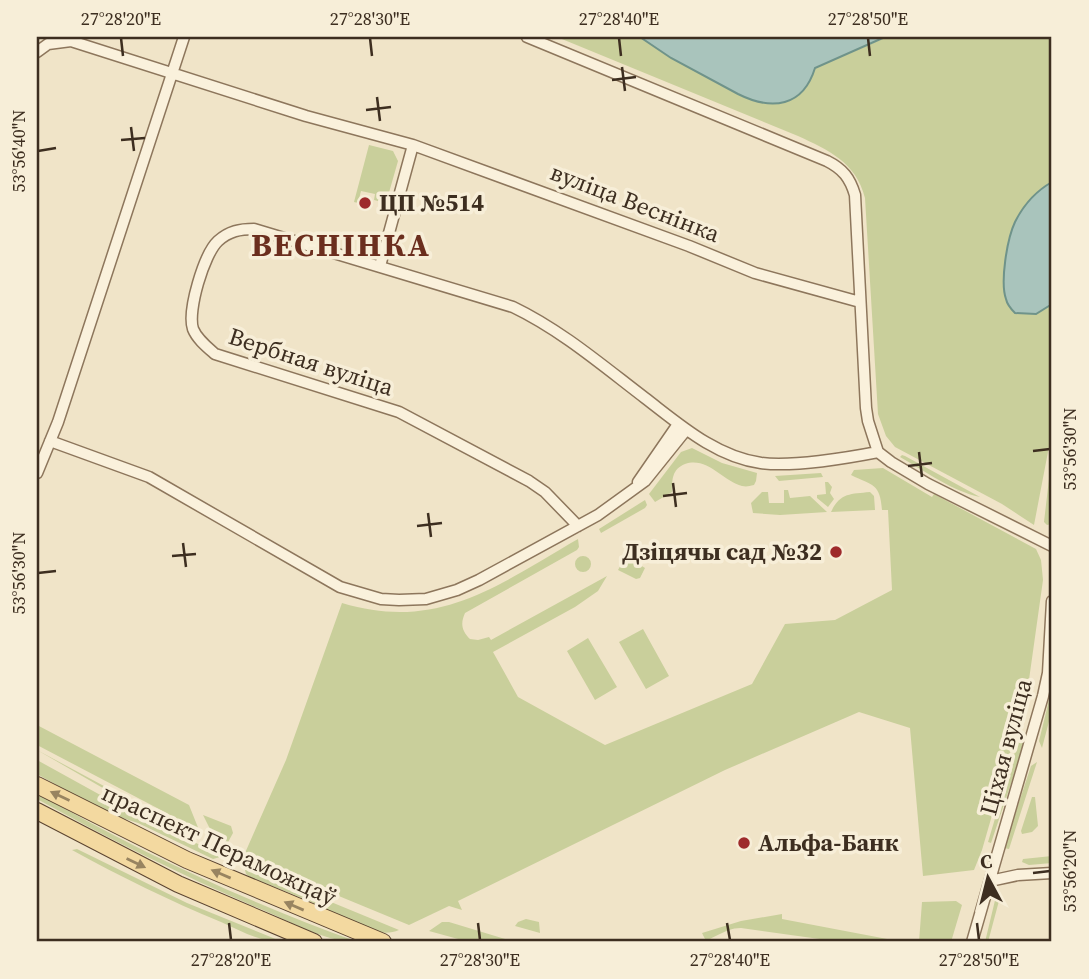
<svg xmlns="http://www.w3.org/2000/svg" width="1089" height="979" font-family="'Source Serif 4',serif">
  <rect width="100%" height="100%" fill="#f0e4c8"/>
  <path fill="#c9cf9b" d="M557 37H640L671 58 738 94C771 110 804 108 815 68L887 37H1052V431L1034 525 1002 504 895 447 886 436 878 414 865 198C856 162 828 150 798 136Z
    M369 145 393 151 398 161 386 203 374 200 375 194 361 191 358 203 354 202Z
    M692 448 722 463 757 473 756 481 754 485C749 486 747 487 742 486 723 481 707 456 685 464 672 469 672 480 672 492L655 502 649 494 681 452Z
    M1052 453V524L1047 525 1044 522Z
    M902 455 905 456 980 497C952 491 925 471 900 457Z
    M883 468 932 497 934 494 1036 549 1041 560 1043 580 1027 694 982 850 974 870 923 876 910 728 859 712 725 770 458 901 462 910 449 906 409 925 254 861 245 853 286 760 342 603C439 632 498 585 578 539L579 547 577 550 465 613C460 624 462 631 470 639L478 640 489 637 491 640 607 576 598 591 575 607 493 652 518 697 605 745 752 684 785 624 835 620 892 590 888 510H882C880 483 873 486 851 475L854 470Z
    M821 473 823 477 779 481 775 476Z
    M825 482H828L832 487 830 493 834 499 828 507 817 498V495L826 494Z
    M784 490H788L790 498 810 496 827 512 780 515 753 513 751 503 762 492H768L769 503H784Z
    M870 492 874 496 875 510 831 512C840 493 850 494 870 492Z
    M645 500 647 505 645 508 601 533 599 529Z
    M575 564a8 8 0 1 1 16 0a8 8 0 1 1-16 0Z
    M632 560 645 568 640 578 636 579 618 570 622 563Z
    M643 629 669 676 646 689 619 642Z
    M588 638 617 687 595 700 567 651Z
    M1052 688V710L1042 748 1039 741Z
    M37 725 189 805 199 830 37 745Z
    M1020 735 1023 736 1025 742 991 843 988 842Z
    M37 750 195 835 115 795Z
    M37 760 142 818 224 856 213 859 138 823 106 813 37 774Z
    M1037 762 1009 849 1004 848 1031 766Z
    M37 793C139 852 247 902 358 942 328 942 299 926 272 914 191 880 113 841 37 799Z
    M1032 797H1035L1038 826 1032 832 1022 834 1021 831Z
    M203 815 231 826 233 833 227 844 214 837Z
    M77 849 187 903 283 942C260 942 241 931 221 922 170 901 121 877 72 850Z
    M1052 856V863L1029 865 1022 862 1023 859Z
    M244 866 399 930C373 942 331 911 307 900 288 892 269 885 250 877L246 874Z
    M997 892 1000 897 988 942H985Z
    M956 901 962 905 951 942H919L922 902Z
    M782 914V919L903 942H841L741 928C723 928 712 942 697 942L705 939 702 933 741 921Z
    M526 919 539 922 540 933 515 926 518 922Z
    M442 922H449L515 942H469L429 931Z"/>
  <path fill="#a9c4bc" stroke="#6f938a" stroke-width="2" d="M640 37H885L815 68C803 107 772 111 738 94L671 58Z
    M1052 182V304L1036 314 1015 313C1011 309 1007 304 1006 299 1000 282 1007 239 1015 222 1023 206 1036 191 1052 182Z"/>
  <g fill="none" stroke-linecap="round" stroke-linejoin="round">
    <g stroke="#8d765c" stroke-width="13">
      <path id="minor" d="M527 37 827 161C843 169 850 178 855 195L866 408 868 421 878 452 891 462 928 484 1052 546
        M37 52 48 44 71 41 306 116 413 145 689 246 755 273 860 302
        M380 266 413 145
        M50 441 149 477 340 587 381 599 399 600 426 599 457 590 479 580 598 515 645 481 686 430
        M37 473 58 422 184 37
        M638 482 678 424
        M578 526 545 492 529 481 399 412 215 354C207 347 197 339 193 329 187 311 204 254 218 241 229 231 240 229 254 229L513 307C561 330 603 366 645 398 679 424 716 457 761 463 791 467 847 458 878 452
        M990 881 1018 875 1052 873
        M972 942 1043 696 1048 673 1052 601"/>
    </g>
    <g stroke="#5b4430" stroke-width="18">
      <path id="primary" d="M37 785 187 860 383 942
        M37 811 178 884 314 942"/>
    </g>
    <use href="#minor" stroke="#faf1dc" stroke-width="10"/>
    <use href="#primary" stroke="#f3d9a0" stroke-width="16"/>
  </g>
  <defs><path id="oneway-solid" d="M-6-.8H1V-3.2L6.5 0L1 3.2V.8H-6Z" transform="scale(1.75)"/></defs>
  <g fill="#988460">
    <use href="#oneway-solid" transform="translate(60 796) rotate(-155)"/>
    <use href="#oneway-solid" transform="translate(136 863) rotate(26)"/>
    <use href="#oneway-solid" transform="translate(221 874) rotate(-157)"/>
    <use href="#oneway-solid" transform="translate(294 906) rotate(-157)"/>
  </g>
  <path fill="none" stroke="#3d2e20" stroke-width="2.5" d="M121 38 123 56M370 38 372 56M619 38 621 56M868 38 870 56M622 67 625 91M612 80 636 77M377 97 380 121M366 110 391 107M131 127 134 151M121 140 145 138M38 151 56 148M1033 451 1050 449M919 452 922 477M908 466 932 463M673 483 676 507M663 496 687 493M428 513 431 537M417 526 442 523M183 543 186 567M172 556 196 554M38 573 56 571M1033 873 1050 871M229 923 231 940M478 923 480 940M727 923 730 940M977 923 979 940"/>
  <g fill="#9e2a2b" stroke="#f7eed8" stroke-width="2.5">
    <circle cx="365" cy="203" r="7"/>
    <circle cx="836" cy="552" r="7"/>
    <circle cx="744" cy="843" r="7"/>
  </g>
  <g text-anchor="middle" stroke-width="7" stroke-linejoin="round" paint-order="stroke">
    <g font-size="24" font-weight="bold" fill="#3d2e20" stroke="#f7eed8" text-anchor="start">
      <text x="379" y="211">ЦП №514</text>
      <text x="822" y="560" text-anchor="end">Дзіцячы сад №32</text>
      <text x="758" y="851">Альфа-Банк</text>
    </g>
    <g font-size="24" fill="#3d2e20" stroke="#f7eed8">
      <text transform="translate(635 203) rotate(21)" y="8">вуліца Веснінка</text>
      <text transform="translate(311 362) rotate(18)" y="8">Вербная вуліца</text>
      <text transform="translate(1006 747) rotate(-75)" y="8">Ціхая вуліца</text>
      <text transform="translate(219 845) rotate(25)" y="8">праспект Пераможцаў</text>
    </g>
    <g font-size="32" font-weight="bold" letter-spacing="2" fill="#6b2e1e" stroke="#f7eed8">
      <text x="341" y="256">ВЕСНІНКА</text>
    </g>
  </g>
  <rect width="1089" height="979" fill="none" stroke="#f7eed8" stroke-width="77"/>
  <g transform="translate(988 878) rotate(353)" stroke="#f7eed8" stroke-width="5" paint-order="stroke">
  <path d="M0-5L12 26L0 18L-12 26Z" fill="#3d2e20"/>
  <text y="-10" font-size="19" font-weight="bold" text-anchor="middle" fill="#3d2e20">С</text>
  </g>
  <rect x="38" y="38" width="1012" height="902" fill="none" stroke="#3d2e20" stroke-width="2.5"/>
  <g font-size="18" text-anchor="middle" fill="#3d2e20">
    <text x="121" y="25">27°28'20"E</text>
    <text x="370" y="25">27°28'30"E</text>
    <text x="619" y="25">27°28'40"E</text>
    <text x="868" y="25">27°28'50"E</text>
    <text transform="translate(19 151) rotate(-90)" y="6">53°56'40"N</text>
    <text transform="translate(1070 449) rotate(-90)" y="6">53°56'30"N</text>
    <text transform="translate(19 573) rotate(-90)" y="6">53°56'30"N</text>
    <text transform="translate(1070 871) rotate(-90)" y="6">53°56'20"N</text>
    <text x="231" y="966">27°28'20"E</text>
    <text x="480" y="966">27°28'30"E</text>
    <text x="730" y="966">27°28'40"E</text>
    <text x="979" y="966">27°28'50"E</text>
  </g>
</svg>
